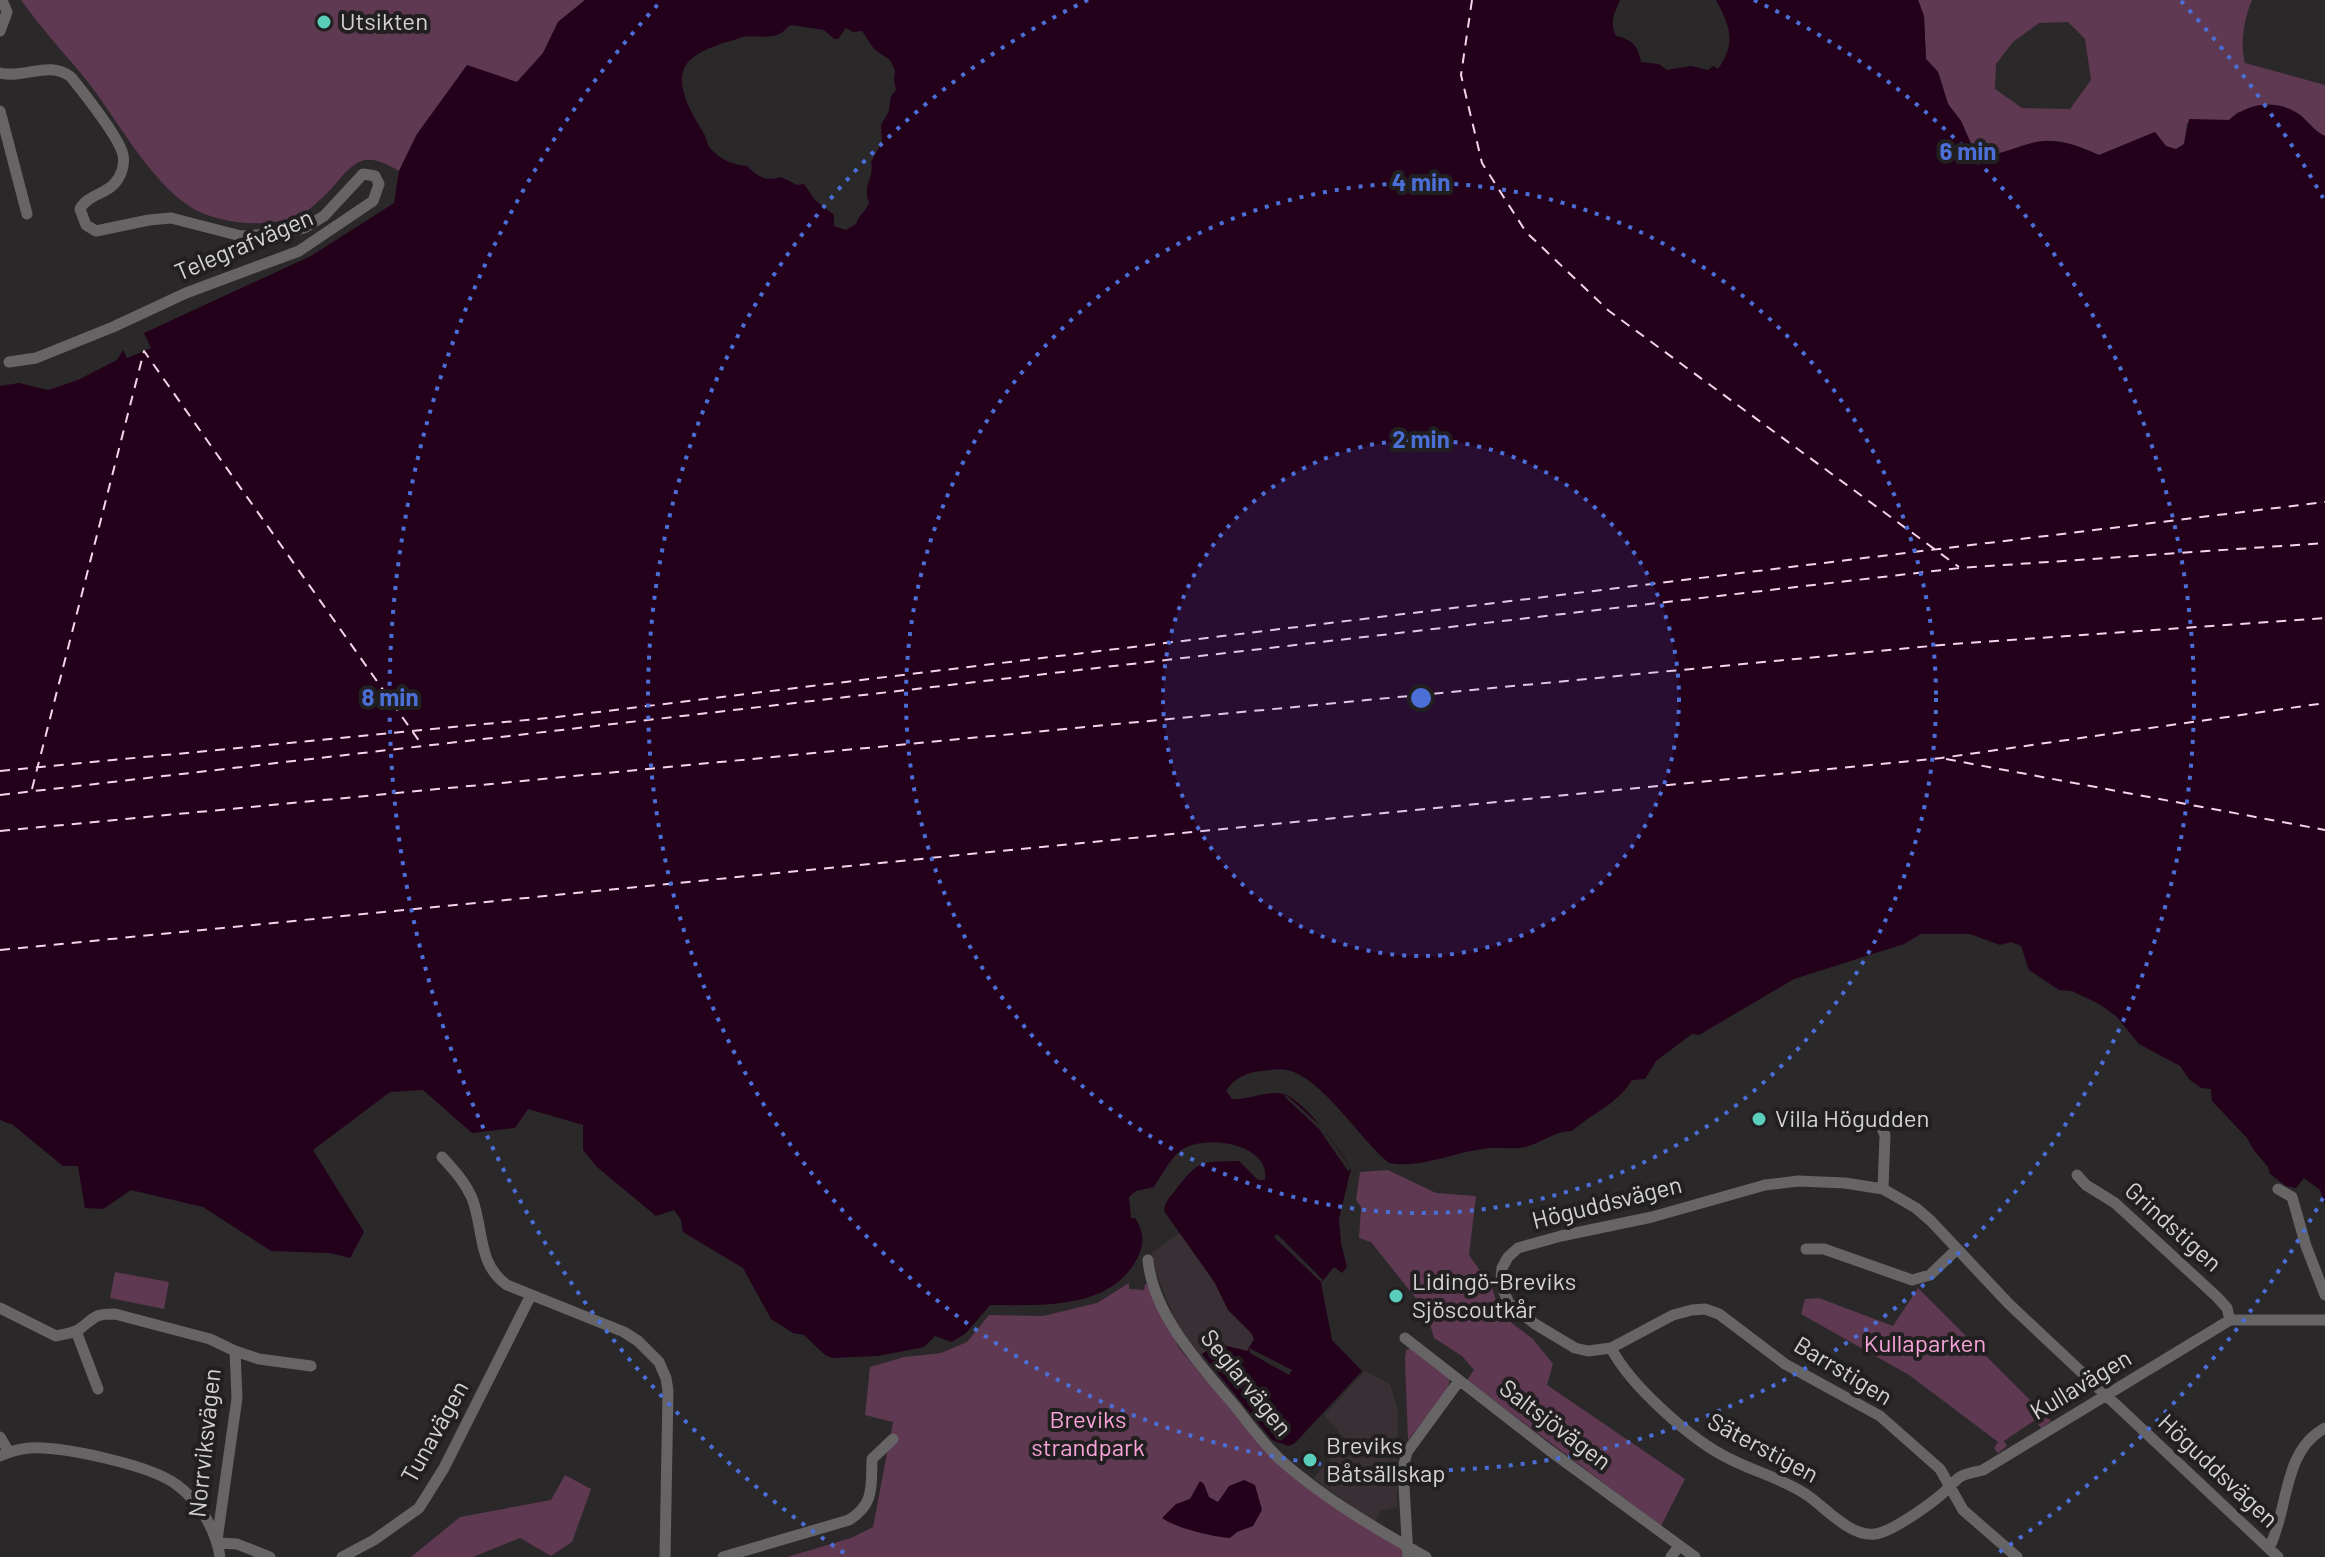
<svg xmlns="http://www.w3.org/2000/svg" width="2325" height="1557" font-family="Barlow,sans-serif">
  <rect width="100%" height="100%" fill="#2b282a"/>
  <path fill="#393035" d="M1181 1232 1215 1283 1228 1310 1253 1335 1254 1340 1247 1351 1215 1345 1199 1357 1175 1321 1156 1272 1152 1253Z
    M1365 1371 1390 1384 1398 1411 1397 1507 1380 1511 1375 1523 1313 1478 1347 1441 1324 1415Z"/>
  <path fill="#5f3851" fill-rule="evenodd" d="M21 0H585L558 22 543 53 517 82 417 134 399 171C389 165 376 158 365 160 348 164 339 182 328 192 321 199 313 207 305 212 275 230 221 225 192 208 147 180 114 112 79 71 59 48 39 25 21 0Z
    M1918 0H2252C2244 19 2240 43 2245 63L2325 85V136L2318 133 2299 114 2238 112 2229 120 2187 123 2184 144 2176 150 2166 146 2155 132 2099 155C2081 147 2064 139 2044 141 2020 143 2004 157 1976 155L1961 121 1948 104 1938 72 1926 59 1924 17ZM2068 22 2085 39 2091 80 2070 109 2022 108 1995 89 1996 64 2013 42 2039 23Z
    M1388 1170 1436 1193 1476 1196 1469 1255 1492 1288 1501 1315 1533 1339 1553 1364 1547 1385 1685 1479 1661 1526 1467 1380 1474 1370 1462 1356 1434 1338 1426 1311 1371 1242 1359 1238 1361 1207 1356 1200 1360 1172Z
    M115 1272 169 1282 164 1309 110 1298Z
    M1129 1283V1289L1144 1290 1145 1284H1148L1179 1348 1269 1455 1370 1530 1416 1557H787L851 1538 873 1527 893 1422 865 1415 870 1367 904 1357 941 1353 967 1342 989 1315 1043 1316 1097 1303Z
    M1918 1288 2051 1421 2041 1428 2035 1420 2004 1441 2007 1446 1998 1453 1994 1448 1998 1442 1909 1375 1801 1314 1805 1299 1819 1298 1893 1326Z
    M1412 1348 1450 1377 1448 1389 1408 1440 1405 1360 1406 1350Z
    M565 1475 591 1489 572 1542 551 1556 520 1538 473 1557H411L460 1517 551 1500Z"/>
  <path fill="#24011a" fill-rule="evenodd" d="M585 0H1620C1615 12 1609 22 1616 36 1633 40 1638 46 1641 62L1659 64 1667 70 1691 66 1708 70 1713 66 1718 69C1736 43 1731 28 1716 0H1918L1924 16 1926 59 1938 72 1948 104 1961 121 1976 155C2004 157 2020 143 2044 141 2064 140 2081 147 2099 155L2155 132 2166 146 2176 149 2184 144 2189 119 2229 120C2249 102 2278 99 2300 115 2309 122 2314 131 2325 136V1205L2320 1190 2304 1178 2296 1188 2286 1186 2270 1174 2268 1167 2253 1149 2247 1138 2212 1101 2211 1089 2201 1088 2189 1079 2180 1066 2139 1044 2116 1016 2099 1004 2072 991 2059 990 2029 970 2021 946 2011 942 2000 945 1970 934H1921L1904 944 1794 979 1699 1035 1692 1034 1656 1061 1645 1079 1632 1080C1618 1104 1592 1113 1572 1131 1552 1131 1539 1146 1519 1148 1506 1149 1495 1146 1482 1149 1452 1153 1419 1169 1389 1163 1360 1140 1323 1078 1287 1070 1280 1068 1270 1070 1262 1071 1247 1072 1234 1078 1226 1091L1232 1099C1248 1100 1268 1090 1283 1094 1305 1100 1340 1150 1351 1169L1339 1219 1341 1243 1347 1267 1342 1273 1334 1267 1321 1283 1332 1340 1362 1371 1294 1444 1288 1446 1272 1440 1202 1354C1219 1341 1227 1346 1247 1351L1254 1339 1251 1333 1228 1310 1215 1283 1164 1211C1165 1201 1171 1196 1177 1188 1199 1159 1203 1162 1239 1161L1258 1180H1265C1271 1143 1203 1133 1180 1151 1170 1159 1161 1176 1154 1187L1136 1191 1129 1197 1131 1218H1135C1146 1235 1144 1248 1134 1264 1105 1310 1038 1305 990 1305L966 1333 952 1342 935 1336 924 1347 878 1356 832 1358 825 1355 804 1335 793 1333 771 1319 743 1268 683 1232 681 1220 674 1210 656 1216 597 1167 583 1150V1125L528 1109 515 1128 472 1133 423 1090 390 1092 313 1150 364 1232 350 1258 330 1253 271 1251 203 1207 131 1190 103 1209 85 1208 78 1166H63L13 1125 0 1120V386L19 383 48 390 78 380 117 360 123 350 127 358 151 348 144 333 311 256 394 203 399 171 417 134 467 65 517 82 543 53 558 22ZM791 25 824 30 834 39H838L846 28 853 32 862 31 874 49 890 60 895 70 894 80 896 90 891 96 889 111 881 125 882 142 871 162C874 177 866 180 867 194 867 200 871 202 867 207 863 214 859 215 856 224L846 230 834 226V215L815 200 804 184 797 185 781 177C765 182 757 176 747 166 735 165 723 161 714 152 706 146 708 140 703 132 692 113 670 80 690 60 703 48 724 43 740 38 751 34 765 39 777 35 783 33 786 28 791 25Z
    M1244 1480 1255 1485 1262 1510 1253 1526 1237 1532 1230 1538C1214 1537 1175 1528 1162 1518L1176 1504 1190 1499 1200 1481 1204 1484 1209 1497 1218 1502 1229 1486Z"/>
  <path fill="#2b282a" d="M1286 1095 1323 1128 1351 1169 1348 1171 1319 1129 1285 1097Z
    M1277 1234 1323 1280 1321 1282 1274 1237Z
    M1249 1348 1292 1370 1289 1375 1250 1353Z"/>
  <g fill="none" stroke-linecap="round" stroke-linejoin="round">
    <path stroke="#f6d3e8" stroke-width="2" stroke-dasharray="10 8" stroke-linecap="butt" d="M1472 0 1461 75 1482 163 1526 232 1609 311 1959 567
      M1946 759 2325 830
      M0 771 557 717 2325 502
      M32 789 144 351 422 745
      M0 795 1960 568 2325 543
      M0 831 1952 644 2325 618
      M0 950 1941 758 2325 703"/>
    <path stroke="#676466" stroke-width="11" d="M0 31 7 12 2 0
      M0 73C25 79 49 60 71 77 83 92 120 139 123 155 125 165 121 177 114 184 104 195 87 195 80 209L86 225 96 231 149 220 171 218 241 236 285 233 304 228 324 216 363 174 375 176 379 184 373 201 299 251 186 293 113 327 36 358 9 362
      M0 111 27 214
      M1878 1120 1885 1135 1883 1189
      M442 1157C454 1170 465 1182 472 1198 484 1229 477 1264 507 1285L624 1332 638 1341 659 1362 666 1378 668 1391 665 1557
      M2077 1175 2086 1185 2115 1203 2217 1297 2227 1308 2230 1320
      M2278 1189 2292 1197 2306 1246 2325 1295
      M1806 1249H1824L1912 1280 1930 1275 1956 1250
      M1148 1260C1153 1315 1201 1366 1235 1406 1250 1425 1265 1446 1283 1462 1325 1499 1378 1530 1426 1557
      M0 1308 56 1336C64 1334 75 1333 81 1328 96 1316 95 1314 115 1314L210 1339 235 1351 237 1398 217 1540
      M76 1331 98 1389
      M1405 1338 1549 1450 1695 1557
      M1611 1348C1630 1385 1692 1441 1730 1459 1755 1472 1784 1479 1807 1495 1826 1508 1850 1537 1875 1534 1892 1532 1929 1505 1942 1494 1948 1489 1954 1481 1960 1477 1966 1473 1976 1472 1983 1470L2230 1320H2325
      M235 1351 259 1359 311 1366
      M0 1437 9 1452
      M0 1456C9 1452 19 1449 29 1448 62 1446 151 1465 177 1485 199 1501 216 1530 220 1557
      M218 1543 237 1544 270 1557
      M2269 1548C2289 1510 2282 1451 2325 1428
      M342 1557 374 1540 419 1508 444 1468 531 1295
      M723 1557 849 1520C875 1504 871 1486 872 1459L893 1439
      M1408 1557 1403 1468 1407 1452 1459 1381
      M1671 1557 1679 1546
      M2017 1557 1963 1510 1940 1469 1880 1416 1785 1364 1719 1314 1705 1309 1692 1310 1673 1315 1611 1348 1588 1351 1575 1348 1535 1324 1509 1303 1503 1290 1501 1279 1502 1268 1508 1257 1518 1248 1561 1236 1652 1217 1765 1185 1798 1181 1845 1183 1883 1189 1916 1208 1931 1221 2009 1304 2278 1557"/>
  </g>
  <circle cx="1421" cy="698" r="258" fill="#4b6fd7" fill-opacity=".12"/>
  <g fill="none" stroke="#4b6fd7" stroke-width="4" stroke-dasharray="4 8">
    <circle cx="1421" cy="698" r="258"/>
    <circle cx="1421" cy="698" r="515"/>
    <path d="M1754 0A773 773 0 1 1 1088 0"/>
    <path d="M2323 1198A1031 1031 0 0 1 1998 1553M844 1553A1031 1031 0 0 1 661 1M2181 1A1031 1031 0 0 1 2323 198"/>
  </g>
  <g fill="#5bcebb" stroke="#211f20" stroke-width="3">
    <circle cx="324" cy="22" r="8"/>
    <circle cx="1759" cy="1119" r="8"/>
    <circle cx="1396" cy="1296" r="8"/>
    <circle cx="1310" cy="1460" r="8"/>
  </g>
  <g text-anchor="middle" stroke-width="8" stroke-linejoin="round" paint-order="stroke">
    <g font-size="24" fill="#d4d2d3" stroke="#211f20" text-anchor="start">
      <text x="340" y="30">Utsikten</text>
      <text x="1775" y="1127">Villa Högudden</text>
      <text x="1412" y="1290">Lidingö-Breviks<tspan x="1412" dy="28">Sjöscoutkår</tspan></text>
      <text x="1326" y="1454">Breviks<tspan x="1326" dy="28">Båtsällskap</tspan></text>
    </g>
    <g font-size="24" fill="#d4d2d3" stroke="#211f20">
      <text transform="translate(244 245) rotate(-23)" y="8">Telegrafvägen</text>
      <text transform="translate(1607 1203) rotate(-14)" y="8">Höguddsvägen</text>
      <text transform="translate(2173 1227) rotate(42)" y="8">Grindstigen</text>
      <text transform="translate(1843 1371) rotate(31)" y="8">Barrstigen</text>
      <text transform="translate(1246 1383) rotate(51)" y="8">Seglarvägen</text>
      <text transform="translate(2081 1385) rotate(-31)" y="8">Kullavägen</text>
      <text transform="translate(1555 1425) rotate(37)" y="8">Saltsjövägen</text>
      <text transform="translate(435 1432) rotate(-61)" y="8">Tunavägen</text>
      <text transform="translate(205 1443) rotate(-84)" y="8">Norrviksvägen</text>
      <text transform="translate(1763 1448) rotate(28)" y="8">Säterstigen</text>
      <text transform="translate(2218 1471) rotate(43)" y="8">Höguddsvägen</text>
    </g>
    <g font-size="24" fill="#f8a3d9" stroke="#211f20">
      <text x="1925" y="1352">Kullaparken</text>
      <text x="1088" y="1428">Breviks<tspan x="1088" dy="28">strandpark</tspan></text>
    </g>
  </g>
  <circle cx="1421" cy="698" r="12" fill="#4b6fd7" stroke="#211f20" stroke-width="4"/>
  <g font-size="24" text-anchor="middle" font-weight="bold" fill="#4b6fd7" stroke="#211f20" stroke-width="8" stroke-linejoin="round" paint-order="stroke">
    <text x="1968" y="160">6 min</text>
    <text x="1421" y="191">4 min</text>
    <text x="1421" y="448">2 min</text>
    <text x="390" y="706">8 min</text>
  </g>
</svg>
